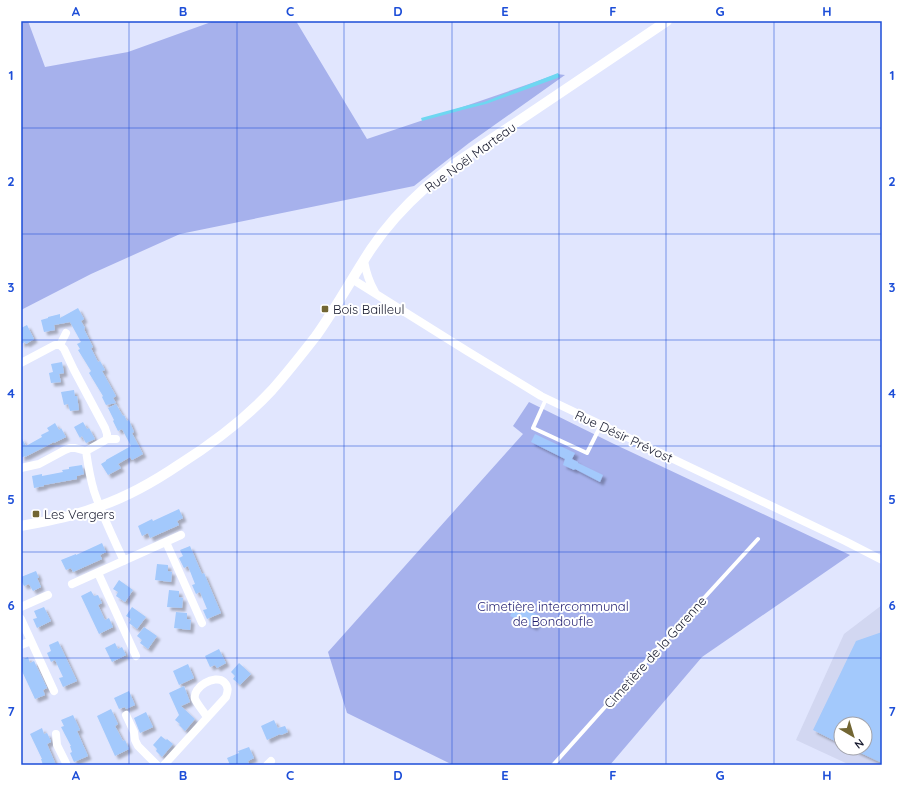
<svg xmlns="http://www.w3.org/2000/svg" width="903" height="786" font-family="Quicksand,sans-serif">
  <defs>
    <filter id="shadow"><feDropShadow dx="3.5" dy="3.5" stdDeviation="1" flood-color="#0004"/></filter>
  </defs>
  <rect width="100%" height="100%" fill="#e1e6fe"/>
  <path fill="#d2d7f1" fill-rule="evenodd" d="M882 605V765H850L796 740 844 634ZM841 724H865V748H841Z"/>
  <path fill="#a6b1ec" d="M21 21H28L45 67 128 52 214 21H296L367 139C430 117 494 97 557 74L565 75 469 143 414 186 180 234 91 274 21 310Z
    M529 402 614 444 850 555 702 657 610 765H453L347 713 328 652 523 434 513 426Z"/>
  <path fill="#6ed7f1" d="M558 73 560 77 486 104 466 109 422 121 421 118 469 105 484 102Z"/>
  <path fill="#a3c9fc" filter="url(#shadow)" d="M78 308 84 319 81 321 85 328 84 329 93 347 91 348 98 362 100 361 105 370 102 371 116 396 113 398 116 403 106 405 102 397 103 396 89 373 91 371 78 350 80 349 77 344 81 342 70 322 54 325 55 330 44 332 41 320 48 318V317L60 314V318Z
    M27 325 34 339 26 344 25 342 21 344V328Z
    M62 362 64 373 59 374 61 382 51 383 49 373 53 372 51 364Z
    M74 390 75 396H77L79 410 70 411 68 404 64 405 61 392Z
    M116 404 123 416 124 415 127 421 129 420 134 432 132 433 143 454 132 460 130 457 118 464 121 468 108 475 101 464 106 461V460L131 446 122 429 118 431 113 421 114 420 108 408Z
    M83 422 87 429 89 428 95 439 86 443 82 436 80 438 74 427Z
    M55 423 59 430 61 428 66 437 54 443V442L25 457V456L21 458V437L26 446 42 437 41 435 49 431 47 428Z
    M535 434 575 453 572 459 578 462V463L603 475 600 482 575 469 574 470 563 465 565 459 531 442Z
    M82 465 84 474 77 476V479L44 485V486L34 488 32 476 42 474V476L63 472 62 470 69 469V467Z
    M179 509 183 518 177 521 179 525 150 538 148 533 142 536 138 526 152 519 153 521Z
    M102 543 106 552 100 555 102 559 73 572 71 568 66 570 61 560 76 554V555Z
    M190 546 202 574 204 573 221 613 207 619 203 610 207 609 200 592 196 594 192 585 195 584 188 566 184 568 179 558 183 556 180 550Z
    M157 564 168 565V571L172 572 171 582 155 580Z
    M36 571 39 578H37L41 587 33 591 29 584 24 586 21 580V577Z
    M119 580 133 590 125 602 116 596 118 592 113 589Z
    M169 590 179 591V597L183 598 182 608 167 607Z
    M91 591 94 596 98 595 102 603 98 605 105 620 109 618 113 627 99 634 81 596Z
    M516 604 540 616 534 627 510 616Z
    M44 607 51 621 37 628 33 619 37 618 34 611Z
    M132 607 146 617 137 629 129 623 131 619 126 616Z
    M176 612 187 613V619L191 620 190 630 174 628Z
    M144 627 157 636 148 649 140 643 142 640 137 636Z
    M882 632V763L850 748H865V724H841V744L813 730 856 641Z
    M58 641 77 681 63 687 59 678 63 677 55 660 51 662 47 653 51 651 49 645Z
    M115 643 118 649 122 647 126 655 112 662 105 648Z
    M219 649 226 663 217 668 215 665 210 667 205 656Z
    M28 657 30 663 34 661 47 688 43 690 45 695 35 699 21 669V660Z
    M239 663 251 674 240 685 233 679 235 676 231 672Z
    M188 664 194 678 179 685 173 671Z
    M184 686 190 702 181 706 195 719 185 731 179 725 180 724 175 720 179 715 169 693Z
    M129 691 135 705 126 709 125 707 119 709 114 698Z
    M111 709 118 724 115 726 123 741 125 740 129 749 115 756 97 716Z
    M146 712 153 727 140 733 134 718Z
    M73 715 80 730 77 731 88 756 74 762 70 753 72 752 70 746H71L61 727 64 726 61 720Z
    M274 720 280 733 278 728 285 726 288 732 281 735 280 734 267 740 261 726Z
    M42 728 44 734 47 733 51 741V742L47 744 56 765H43L41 759H42L30 734Z
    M161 736 166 740 167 739 173 744 162 757 156 751 157 749 153 745Z
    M249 747 254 758 248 761 249 765H230L227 758 239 753 238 751Z"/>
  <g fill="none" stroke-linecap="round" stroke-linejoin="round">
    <path stroke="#fff" stroke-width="4" d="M546 399 533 428 587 453 601 425
      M553 765 639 669 758 539"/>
    <path stroke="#fff" stroke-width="8" d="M364 261C366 272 369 282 375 292
      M352 279 467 351 541 396 845 541 882 560
      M60 345 66 333
      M21 363 55 345H60
      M107 439H116
      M86 451C88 465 90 478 94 491 102 515 113 538 124 561
      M21 468 39 464 65 450 70 448H75L86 451 104 441 107 439V434L105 428 74 370 64 349 60 345
      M166 542 202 623
      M98 573 136 656
      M72 584 181 535
      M21 607 48 595
      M21 619 54 691
      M21 645 31 641
      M126 715 134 732 135 740 138 746 157 765
      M56 734 57 745 66 763V765
      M164 765 226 697C228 691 229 687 224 682 215 674 192 687 195 699 197 704 204 712 207 717
      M267 765 271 761"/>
    <path stroke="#fff" stroke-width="10" d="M21 526C47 521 75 516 100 506 129 496 155 481 180 464 213 443 245 419 272 390 287 373 302 354 316 336 336 308 352 278 371 249 385 228 406 205 425 188 434 180 444 173 453 165L667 21"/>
  </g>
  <path fill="none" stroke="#1d4ed8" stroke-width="1" stroke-opacity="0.55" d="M129 21V765M237 21V765M344 21V765M452 21V765M559 21V765M666 21V765M774 21V765M21 128H882M21 234H882M21 340H882M21 446H882M21 552H882M21 658H882"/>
  <g fill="#726633" stroke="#fff" stroke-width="1.5">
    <rect x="321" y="305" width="8" height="8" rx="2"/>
    <rect x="32" y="510" width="8" height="8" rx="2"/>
  </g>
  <g text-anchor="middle" stroke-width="4" stroke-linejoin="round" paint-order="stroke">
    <g font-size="13" fill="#171a2e" stroke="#fff">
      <text transform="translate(470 157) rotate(-36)" y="5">Rue Noël Marteau</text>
      <text transform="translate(624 436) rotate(25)" y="5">Rue Désir Prévost</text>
      <text transform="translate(655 652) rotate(-48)" y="5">Cimetière de la Garenne</text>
    </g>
    <g font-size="13" fill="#171a2e" stroke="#fff" text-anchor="start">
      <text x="333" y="314">Bois Bailleul</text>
      <text x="44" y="519">Les Vergers</text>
    </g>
    <g font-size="13" fill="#221f70" stroke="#fff">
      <text x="553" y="611">Cimetière intercommunal<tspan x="553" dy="15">de Bondoufle</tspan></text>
    </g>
  </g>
  <rect width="903" height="786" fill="none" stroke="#ffffff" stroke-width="44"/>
  <g transform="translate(853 736) rotate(142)"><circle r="19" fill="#ffffff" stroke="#a2a3ab"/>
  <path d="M0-3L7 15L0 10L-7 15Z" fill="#726633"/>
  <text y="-6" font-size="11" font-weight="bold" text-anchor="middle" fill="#171a2e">N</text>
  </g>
  <rect x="22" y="22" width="859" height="742" fill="none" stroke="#1d4ed8" stroke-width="1.5"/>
  <g font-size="13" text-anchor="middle" font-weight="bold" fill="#1d4ed8">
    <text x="76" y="16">A</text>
    <text x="183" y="16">B</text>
    <text x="290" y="16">C</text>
    <text x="398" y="16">D</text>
    <text x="505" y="16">E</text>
    <text x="613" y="16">F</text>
    <text x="720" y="16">G</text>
    <text x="827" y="16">H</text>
    <text x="11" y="80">1</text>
    <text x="892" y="80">1</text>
    <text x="11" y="186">2</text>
    <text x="892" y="186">2</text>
    <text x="11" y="292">3</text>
    <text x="892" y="292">3</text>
    <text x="11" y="398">4</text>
    <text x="892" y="398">4</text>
    <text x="11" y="504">5</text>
    <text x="892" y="504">5</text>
    <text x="11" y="610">6</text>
    <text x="892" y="610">6</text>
    <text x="11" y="716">7</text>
    <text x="892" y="716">7</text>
    <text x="76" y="780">A</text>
    <text x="183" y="780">B</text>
    <text x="290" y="780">C</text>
    <text x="398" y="780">D</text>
    <text x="505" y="780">E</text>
    <text x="613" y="780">F</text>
    <text x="720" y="780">G</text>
    <text x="827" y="780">H</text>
  </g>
</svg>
